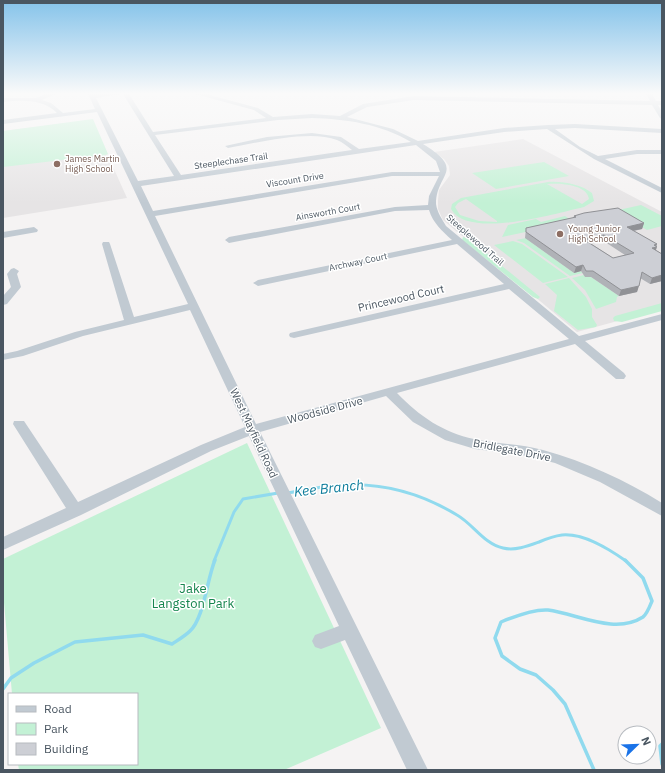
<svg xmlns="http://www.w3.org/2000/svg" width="665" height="773" font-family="'IBM Plex Sans',sans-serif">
  <rect width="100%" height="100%" fill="#f5f3f3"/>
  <path fill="#e6e4e5" d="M92 120 127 198 3 218V131Z
    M523 139 662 212V309L577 332 443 220 438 209V200L439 190 450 175 449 166 444 159 434 152Z"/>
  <path fill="#c3f1d5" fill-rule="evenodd" d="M93 119 108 154 97 158 96 156 3 167V131Z
    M544 162 569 176 496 189 472 173Z
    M548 182C563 181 580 184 592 193L594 201 584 207C557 213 468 240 451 209L452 204 461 198ZM547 184C559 183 587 184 589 199L582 204ZM466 199 497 221V222L479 221 460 215 455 207 458 203Z
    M641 205 662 216V226L647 230 614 211Z
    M565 216 571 220 568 223 502 237 508 225 536 219 541 222Z
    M463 237 469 239 540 297 538 299 533 297 462 240Z
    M531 237 528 240 532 243 574 273 580 271 583 273 570 276 524 243 516 240Z
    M513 241 522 244 568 277 543 283 494 245Z
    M584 275 585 277H591L619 296 617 297 616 302 596 309 585 290 572 278Z
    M569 278 586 297 592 309V317L597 325 596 327 578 330 554 311 557 295 545 284Z
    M662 303V311L622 322 614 321 613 318 615 316Z
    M247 443 381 728 284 770H19L18 764H137V694H12L3 591V559Z"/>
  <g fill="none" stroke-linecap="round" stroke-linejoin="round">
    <path stroke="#90daee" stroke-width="3" d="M287 493C302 491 317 487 332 486 376 481 419 492 457 515 473 524 484 544 503 548 515 551 528 546 539 542 546 539 554 536 562 535 584 533 609 549 626 561
      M214 561 234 512 243 499 278 493"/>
    <path stroke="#90daee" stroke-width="3.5" d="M3 689 11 678 34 663 75 642 143 635 172 644C178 640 185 636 190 631 204 618 207 579 215 560
      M662 744 660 746 662 764
      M594 770 565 704 553 690 536 675 520 669 502 656 495 638 501 622C513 617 535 609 548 610 578 614 615 635 643 617 647 614 650 606 652 601L643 578 625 560"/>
    <path fill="#c1cad2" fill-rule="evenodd" d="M46 94H55L42 100 51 103 63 113 95 109 88 94H119L96 98 138 181 174 176 123 94H129L153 132 266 118 254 110 195 94H206L258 108 273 117 312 114 340 116 363 104 414 96 650 101 646 94H652L656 101H662V105H658L662 112V119L660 118 652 105 414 100 367 107 347 117 393 129 418 141 504 128 548 125 575 124 662 129V133L575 128 555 129 580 147 598 156 637 150H662V154H637L605 159 662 188V193L594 159 547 129 504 132 423 144C467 171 436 173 436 204 437 212 442 219 446 226L579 336 662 314V320L585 341 624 373 626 376 624 379H616L575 344 397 393C419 416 444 433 474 439 497 444 521 444 543 450 586 462 625 480 662 503V516L600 482 555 463 527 456 475 449 445 440 413 422 386 396 260 432 428 770H407L345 640 321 649 315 647 312 641 315 635 339 626 249 436 211 451 81 515 3 550V537L66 508 13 424 14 421H24L78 502 201 445 245 427 190 310 83 336 23 356 3 360V354L17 351 75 332 124 320 102 244 103 242H109L110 244 134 317 188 304 97 112 3 124V120L57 113C43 99 22 100 3 102V98H36ZM312 118C346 119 381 124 411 142L359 149 341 137 312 133 267 137 225 146 228 148C256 143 310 129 337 140 342 142 347 146 352 150L181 175 155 135 278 120ZM416 145 436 161 440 172H392L153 211 141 186ZM392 176H439L429 196 428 205 395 207 229 237 225 240 229 243 395 211 429 210C433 223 442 231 452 240L258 280 253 283 258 286 457 244 504 284 290 333 289 335 290 337 294 338 509 289 569 339 256 424 155 216Z
      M34 227 38 230 37 232 3 238V232Z
      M14 268 19 271 17 274 21 287 7 304 3 305V296L11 287 7 274 11 269Z"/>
  </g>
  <path fill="#b0b2b7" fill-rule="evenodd" d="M574 216 644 223 642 229 634 231 656 247V250L662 254V281L650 284 640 278 637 292 619 296 591 277H585L581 271 574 273 525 238 526 228 573 218ZM602 240 625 255 613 258 590 243Z"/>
  <path fill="#909195" d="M644 223 642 229 626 232 627 227Z
    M604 235 602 240 582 245 583 239Z
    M657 244 656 248 657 247 655 253 650 254 654 245Z
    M583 265 581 271 574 273 576 267Z
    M662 275V281L650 284 652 278Z
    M639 286 637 292 619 296 621 290Z"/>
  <path fill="#cdcfd5" stroke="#909195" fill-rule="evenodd" d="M618 208 644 223 627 227 657 244 654 245 657 247 652 248 662 254V275L652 278 642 272 639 286 621 290 593 271H586L583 265 576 267 526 232V228L576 217 574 216 584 213ZM604 235 634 253 613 258 583 239Z"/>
  <linearGradient id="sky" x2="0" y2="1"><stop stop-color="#85c3ea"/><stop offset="0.46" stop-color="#fafafa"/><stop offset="1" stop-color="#fafafa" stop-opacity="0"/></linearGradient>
  <rect width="665" height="203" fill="url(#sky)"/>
  <g fill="#8d6e63" stroke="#fff" stroke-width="1.5">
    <circle cx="57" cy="164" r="4"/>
    <circle cx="560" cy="234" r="4"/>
  </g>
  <g text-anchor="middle" stroke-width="3" stroke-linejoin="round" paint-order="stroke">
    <g font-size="9" fill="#785e54" stroke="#fff" text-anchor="start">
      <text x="65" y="162">James Martin<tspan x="65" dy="10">High School</tspan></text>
      <text x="568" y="232">Young Junior<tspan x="568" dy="10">High School</tspan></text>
    </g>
    <g font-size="9" fill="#4a5661" stroke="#fff">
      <text transform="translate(231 161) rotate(-8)" y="3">Steeplechase Trail</text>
      <text transform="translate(295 180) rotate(-9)" y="3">Viscount Drive</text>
      <text transform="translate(328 212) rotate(-10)" y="3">Ainsworth Court</text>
      <text transform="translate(475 240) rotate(41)" y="3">Steeplewood Trail</text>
      <text transform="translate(358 262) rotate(-12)" y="3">Archway Court</text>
    </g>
    <g font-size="11" fill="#4a5661" stroke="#fff">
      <text transform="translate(401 298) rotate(-13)" y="4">Princewood Court</text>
      <text transform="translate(325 410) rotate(-15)" y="4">Woodside Drive</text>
      <text transform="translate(254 433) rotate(65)" y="4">West Mayfield Road</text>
      <text transform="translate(512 450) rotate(11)" y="4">Bridlegate Drive</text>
    </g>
    <g font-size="13" fill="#17864f" stroke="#fff">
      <text x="193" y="593">Jake<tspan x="193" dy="15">Langston Park</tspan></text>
    </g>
    <g font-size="14" font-style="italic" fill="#0c7c9b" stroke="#fff">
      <text transform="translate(329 488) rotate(-6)" y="5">Kee Branch</text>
    </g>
  </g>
  <rect width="665" height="773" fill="none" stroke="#4a5661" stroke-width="8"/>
  <rect x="8" y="693" width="130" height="72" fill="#ffffff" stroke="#b7bbc0"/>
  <rect x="16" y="706" width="20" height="6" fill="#c1cad2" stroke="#b7bbc0"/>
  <text x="44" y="713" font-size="12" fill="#4a5661">Road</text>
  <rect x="16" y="723" width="20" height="12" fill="#c3f1d5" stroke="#b7bbc0"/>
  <text x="44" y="733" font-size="12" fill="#4a5661">Park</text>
  <rect x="16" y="743" width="20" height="12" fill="#cdcfd5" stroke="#b7bbc0"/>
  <text x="44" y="753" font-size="12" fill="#4a5661">Building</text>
  <g transform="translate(637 745) rotate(67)"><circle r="19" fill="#ffffff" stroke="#b7bbc0"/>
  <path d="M0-3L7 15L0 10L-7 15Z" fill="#1a73e8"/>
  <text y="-6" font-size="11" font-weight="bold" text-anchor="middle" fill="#4a5661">N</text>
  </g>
</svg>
